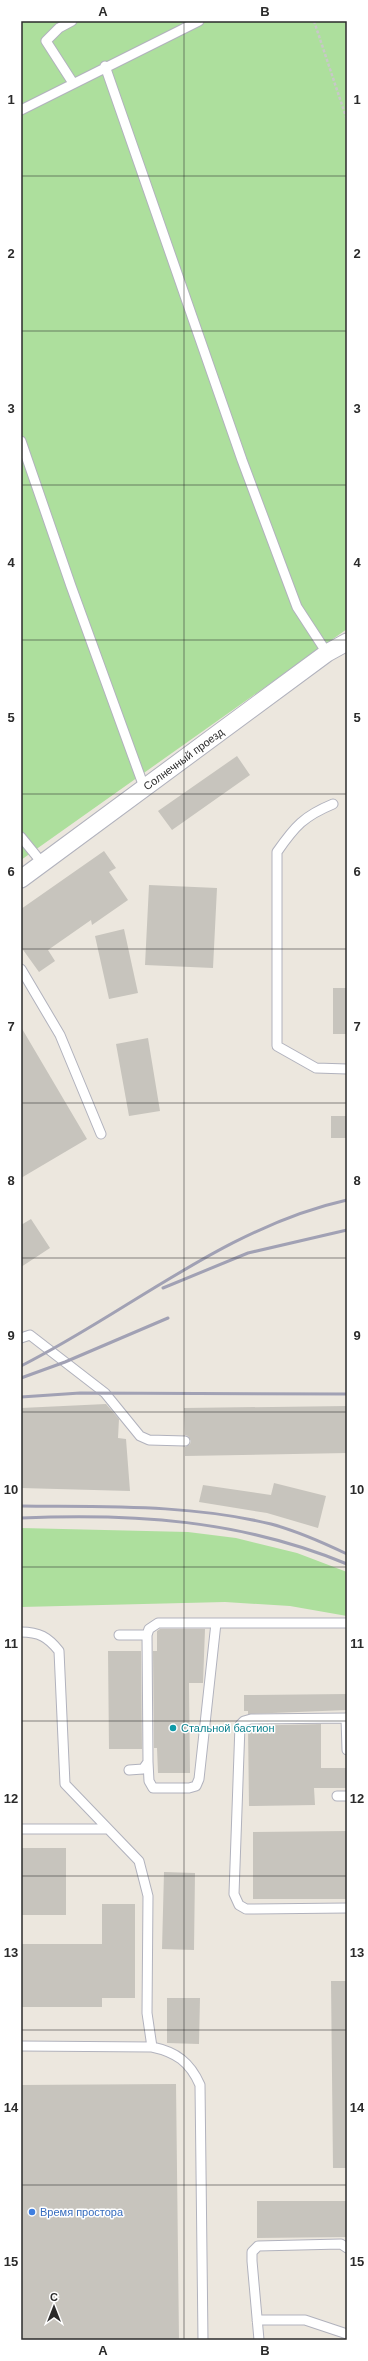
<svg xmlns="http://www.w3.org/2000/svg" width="368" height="2361" font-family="Arial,sans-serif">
  <rect width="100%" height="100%" fill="#ece7de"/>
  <path fill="#addf9d" d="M21 21H347V629L21 860Z
    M21 1528 188 1532 236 1538 297 1553 347 1572V1616L290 1606 225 1602 21 1607Z"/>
  <path fill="#c7c4bd" d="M237 756 250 775 172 830 158 811Z
    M104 851 116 868 109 872 128 900 92 925 91 920 48 950 55 961 39 972 21 947V909Z
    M149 885 217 888 213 968 145 965Z
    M124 929 138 993 109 999 95 936Z
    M333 988H347V1034H333Z
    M21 1027 87 1139 21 1178Z
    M148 1038 160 1111 129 1116 116 1044Z
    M331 1116H347V1138H331Z
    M31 1219 50 1248 21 1267V1225Z
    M106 1404 119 1419 118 1438 126 1439 130 1491 21 1488V1408Z
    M347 1406V1453L185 1456V1447L190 1444 191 1441 188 1436 185 1435 184 1408Z
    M274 1483 326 1496 318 1528 267 1513 199 1502 203 1485 271 1495Z
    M160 1629H205L203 1683H189L190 1773H158L157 1748H154L153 1651H157V1631Z
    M108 1651H141L142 1749H109Z
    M347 1694V1710L248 1714V1711H244V1695Z
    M321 1724V1768H347V1788H314L315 1805 249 1806 248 1726Z
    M347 1831V1899H253V1832Z
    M21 1848H66V1915H21Z
    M164 1872 195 1873 194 1950 162 1949Z
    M102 1904H135V1998H102V2007H21V1944H102Z
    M331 1981H347V2168H333Z
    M167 1998H200L199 2044 167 2043Z
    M176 2084 179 2340H21V2085Z
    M257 2201H347V2237L257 2238Z"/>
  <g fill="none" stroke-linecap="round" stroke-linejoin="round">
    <g stroke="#b1b2bd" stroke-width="11">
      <path id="lane" d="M72 21 59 28 46 41 73 83
        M105 66 242 460 297 607 327 653
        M21 110 199 21
        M21 441 71 586 144 787
        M333 804C304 816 295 826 277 852V1046L316 1068 347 1069
        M21 837 43 864
        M21 969 60 1035 101 1134
        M21 1338 30 1335 105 1393 140 1436 149 1440 185 1441
        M21 1632C39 1632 48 1637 59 1651L65 1784 139 1861 148 1896 147 2013 152 2047C176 2052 190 2062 200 2085L203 2340
        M119 1635H147
        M346 1718 347 1750
        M347 1718 251 1719 244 1721 240 1725 234 1894 239 1905 246 1909 347 1908
        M148 1762 149 1781 153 1788H189L196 1786 199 1779 216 1623
        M129 1770 143 1769 148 1762 147 1635 149 1629 158 1623H347
        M337 1796H347
        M21 1829H108
        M21 2046 152 2047
        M257 2320H305L347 2334
        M259 2340 252 2261V2252L258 2246 341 2244 347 2248"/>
    </g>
    <g stroke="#b1b2bd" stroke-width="19">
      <g id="street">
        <path id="s1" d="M21 879 327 653 347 642"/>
      </g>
    </g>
    <path stroke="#c8c8c8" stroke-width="2.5" stroke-dasharray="3 2" stroke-linecap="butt" d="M314 21 347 120"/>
    <use href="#lane" stroke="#fff" stroke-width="9"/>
    <use href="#street" stroke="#fff" stroke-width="17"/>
    <path stroke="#a1a1b4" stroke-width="3" d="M163 1288 248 1253 347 1230
      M21 1366C130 1311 226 1227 347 1200
      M21 1378 65 1362 168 1318
      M21 1397 80 1393 347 1394
      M21 1506C105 1507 189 1504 271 1524 297 1531 322 1542 347 1554
      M21 1518C134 1513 241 1520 347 1564"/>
  </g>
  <path fill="none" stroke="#2b2b2b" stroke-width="1" stroke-opacity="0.55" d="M184 21V2340M21 176H347M21 331H347M21 485H347M21 640H347M21 794H347M21 949H347M21 1103H347M21 1258H347M21 1412H347M21 1567H347M21 1721H347M21 1876H347M21 2030H347M21 2185H347"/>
  <circle fill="#0f9aa8" stroke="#fff" stroke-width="1.5" cx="173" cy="1728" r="4"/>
  <circle fill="#3f7fe0" stroke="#fff" stroke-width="1.5" cx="32" cy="2212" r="4"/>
  <g text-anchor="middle" stroke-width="3" stroke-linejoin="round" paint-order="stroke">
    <g font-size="11" fill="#2b2b2b" stroke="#fff">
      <text dy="4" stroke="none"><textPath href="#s1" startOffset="202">Солнечный проезд</textPath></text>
    </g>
    <g font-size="11" fill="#0d838f" stroke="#fff" text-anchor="start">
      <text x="181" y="1732">Стальной бастион</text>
    </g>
    <g font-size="11" fill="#366cbe" stroke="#fff" text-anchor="start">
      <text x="40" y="2216">Время простора</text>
    </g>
  </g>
  <rect width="368" height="2361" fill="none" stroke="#ffffff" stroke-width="44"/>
  <g transform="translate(54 2307)" stroke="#ffffff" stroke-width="3" paint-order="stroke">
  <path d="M0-3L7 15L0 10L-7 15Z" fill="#2b2b2b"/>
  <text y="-6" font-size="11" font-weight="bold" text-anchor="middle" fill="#2b2b2b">С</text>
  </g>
  <rect x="22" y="22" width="324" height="2317" fill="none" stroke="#2b2b2b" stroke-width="1.5"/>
  <g font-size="13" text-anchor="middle" font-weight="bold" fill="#2b2b2b">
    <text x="103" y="16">A</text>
    <text x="265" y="16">B</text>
    <text x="11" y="104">1</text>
    <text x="357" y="104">1</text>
    <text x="11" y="258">2</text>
    <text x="357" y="258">2</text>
    <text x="11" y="413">3</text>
    <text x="357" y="413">3</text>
    <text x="11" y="567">4</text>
    <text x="357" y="567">4</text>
    <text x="11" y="722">5</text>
    <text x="357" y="722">5</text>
    <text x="11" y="876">6</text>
    <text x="357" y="876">6</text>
    <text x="11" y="1031">7</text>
    <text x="357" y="1031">7</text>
    <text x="11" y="1185">8</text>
    <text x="357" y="1185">8</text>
    <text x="11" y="1340">9</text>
    <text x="357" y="1340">9</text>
    <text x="11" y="1494">10</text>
    <text x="357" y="1494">10</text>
    <text x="11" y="1648">11</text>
    <text x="357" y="1648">11</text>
    <text x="11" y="1803">12</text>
    <text x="357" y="1803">12</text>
    <text x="11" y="1957">13</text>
    <text x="357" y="1957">13</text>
    <text x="11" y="2112">14</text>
    <text x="357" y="2112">14</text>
    <text x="11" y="2266">15</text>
    <text x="357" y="2266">15</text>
    <text x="103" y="2355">A</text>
    <text x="265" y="2355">B</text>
  </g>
</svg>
